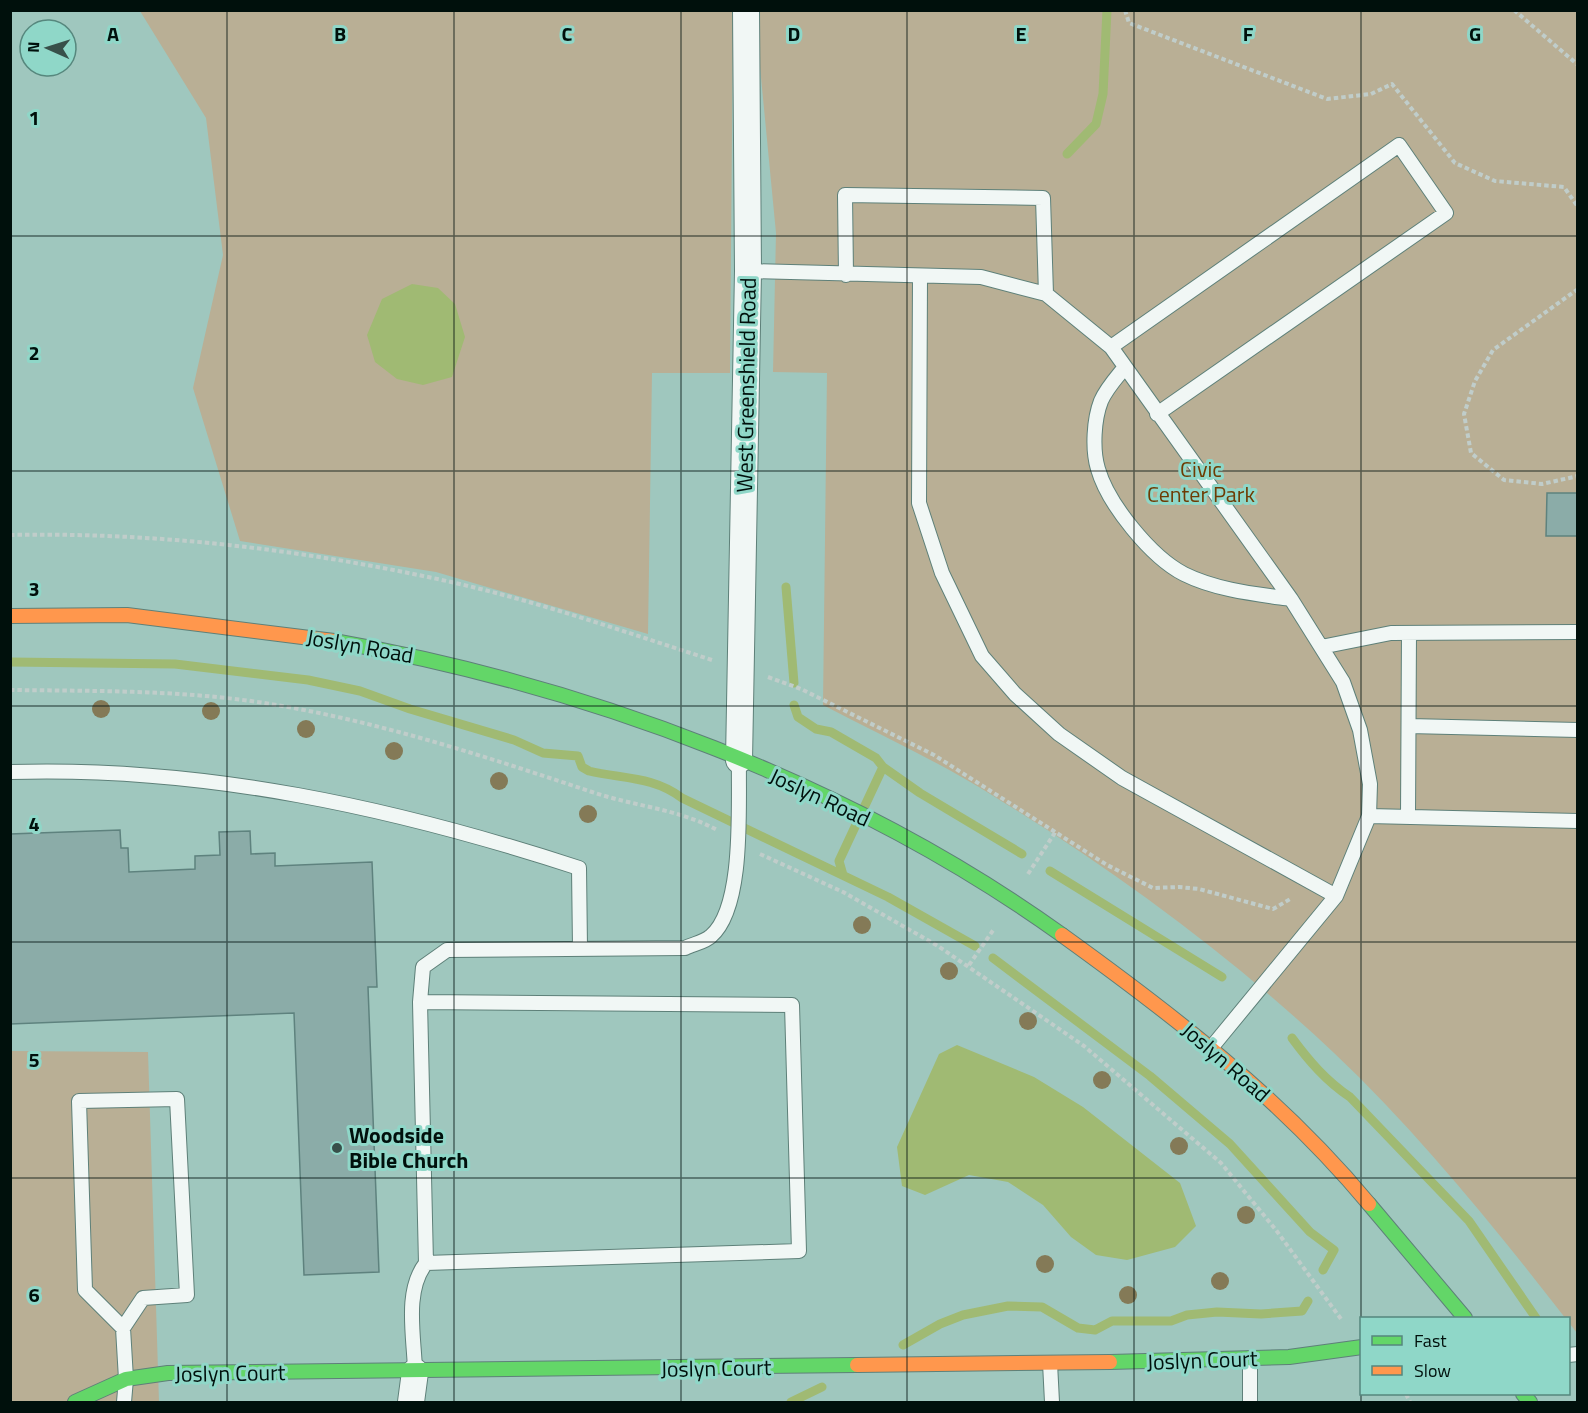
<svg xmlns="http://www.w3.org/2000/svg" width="1588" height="1413" font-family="'Titillium Web',sans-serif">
  <rect width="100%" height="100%" fill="#9fc7be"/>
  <path fill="#b9af95" d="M140 11H733L730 373H652L648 634 436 572 240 541 193 388 223 255 206 118Z
    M757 11H1577V1333C1503 1238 1423 1137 1333 1052 1230 955 1115 871 995 797 940 762 880 735 823 705L827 373 773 372 776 233 757 36Z
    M11 1051 148 1052 159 1402H11Z"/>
  <path fill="#a0ba73" d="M412 284 438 288 455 304 465 337 452 377 423 385 397 379 375 362 367 335 382 299Z
    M957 1045 1034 1077 1083 1107 1180 1183 1196 1226 1175 1247 1127 1260 1096 1255 1071 1237 1043 1205 1008 1182 969 1175 925 1195 902 1186 897 1147 939 1054Z"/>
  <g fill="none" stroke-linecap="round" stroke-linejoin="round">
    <path stroke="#a0ba73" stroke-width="9" d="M1067 154 1096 124 1103 94 1107 10
      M786 587 794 683
      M10 662 175 664 308 680 360 691 410 709 514 740 543 753 578 756 582 767 589 771C622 779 653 776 682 798L888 897 975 946
      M794 705 798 717 816 729 831 732 876 758 883 767 920 793 1022 854
      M1050 871 1222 977
      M843 875 839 861 883 767
      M993 958 1150 1076 1230 1144 1310 1232 1334 1250 1323 1270
      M1292 1038C1309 1061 1326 1081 1350 1097L1469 1221 1536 1318
      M903 1345 940 1324 963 1315 1008 1306 1042 1307 1078 1328 1095 1330 1112 1321H1171L1187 1315 1217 1312 1261 1314 1302 1311 1308 1301
      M791 1402 822 1387"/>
  </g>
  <path fill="#8baca8" stroke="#5e827e" stroke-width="1.5" d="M1547 493H1578V536H1546Z
    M120 830 121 848H128L129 872 195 869V856L220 855 219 832 250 831 251 854 275 853V866L372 862 377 987H368L379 1272 304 1275 294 1013 10 1024V834Z"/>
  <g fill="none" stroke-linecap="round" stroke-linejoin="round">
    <g stroke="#5e8079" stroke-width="16">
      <path id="lane" d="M748 271 981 277 1046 294 1111 347 1291 599 1343 682 1360 730 1370 784 1369 816 1336 896 1211 1048
        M846 275 845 195 1043 198 1046 294
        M920 276 919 503 942 573 982 656 1015 694 1059 734 1122 778 1336 896
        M1111 347 1399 145 1446 213 1157 414
        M1125 367C1117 377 1106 389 1101 401 1094 419 1092 449 1098 469 1108 504 1151 557 1184 574 1216 590 1255 594 1291 599
        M1321 647 1391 633 1578 632
        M1409 726 1578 730
        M10 772C205 766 395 808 579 868L580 948
        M1369 816 1578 821
        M1408 817 1409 633
        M420 1002 792 1005 799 1251 426 1263
        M123 1328 143 1298 187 1295 177 1099 79 1101 85 1290 123 1328 126 1379 124 1402
        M1568 1355 1578 1354
        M1050 1363 1052 1402
        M415 1370C414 1336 404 1291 426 1263L420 1002 423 967 447 950 685 948C693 944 705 942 711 936 745 907 738 803 739 760
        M1250 1402V1358"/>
    </g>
    <g stroke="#5e8079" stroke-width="28">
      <path id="street" d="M739 760 748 271 746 10
        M411 1402 415 1372"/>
    </g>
    <g stroke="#5e8079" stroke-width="16">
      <path id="fast" d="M334 641C588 686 852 784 1062 935
        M1369 1204 1465 1318
        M1110 1362 1289 1357 1362 1347
        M1523 1394 1530 1402
        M75 1402 126 1379 168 1373 857 1365"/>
    </g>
    <g stroke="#5e8079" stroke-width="16">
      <path id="slow" d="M10 616 127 615 334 641
        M1062 935C1173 1015 1281 1098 1369 1204
        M857 1365 1110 1362"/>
    </g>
    <path stroke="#c0cdca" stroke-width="4" stroke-dasharray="4.5 3" stroke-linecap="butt" d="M1125 10 1129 23 1327 99 1371 94 1392 84 1455 163 1495 181 1564 187 1578 207
      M1514 10 1578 65
      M1578 289 1493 350 1475 381 1464 414 1471 453 1504 480 1542 484 1578 476
      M10 535C158 532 307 550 451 582 540 602 625 632 712 660
      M768 677 801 689 934 755 1107 865 1153 888 1179 887 1199 889 1273 909 1292 898
      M10 690C99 691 195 690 282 706 387 724 490 758 592 792 633 806 679 809 717 830
      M760 854 843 892 938 946 1084 1046 1221 1163 1276 1230 1341 1319
      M1028 874 1056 831
      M969 965 994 929
      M1406 1394 1410 1402"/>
    <use href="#lane" stroke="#f1f7f5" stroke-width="14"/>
    <use href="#street" stroke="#f1f7f5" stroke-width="26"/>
    <use href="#fast" stroke="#63d668" stroke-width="14"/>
    <use href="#slow" stroke="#ff974d" stroke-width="14"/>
  </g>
  <g fill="#847a57">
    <circle cx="101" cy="709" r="9"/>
    <circle cx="211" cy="711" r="9"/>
    <circle cx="306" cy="729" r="9"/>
    <circle cx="394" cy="751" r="9"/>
    <circle cx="499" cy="781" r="9"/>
    <circle cx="588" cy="814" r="9"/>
    <circle cx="862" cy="925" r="9"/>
    <circle cx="949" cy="971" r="9"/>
    <circle cx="1028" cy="1021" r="9"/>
    <circle cx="1102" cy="1080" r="9"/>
    <circle cx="1179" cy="1146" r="9"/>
    <circle cx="1246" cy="1215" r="9"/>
    <circle cx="1045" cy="1264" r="9"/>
    <circle cx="1220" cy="1281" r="9"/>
    <circle cx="1128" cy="1295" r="9"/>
  </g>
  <path fill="none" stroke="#00100c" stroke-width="1.5" stroke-opacity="0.55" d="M227 10V1402M454 10V1402M681 10V1402M907 10V1402M1134 10V1402M1361 10V1402M10 236H1578M10 471H1578M10 706H1578M10 942H1578M10 1178H1578"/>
  <circle fill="#38504a" stroke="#8fd7c8" stroke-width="2" cx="337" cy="1148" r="6"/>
  <g text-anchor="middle" stroke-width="6" stroke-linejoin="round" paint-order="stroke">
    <g font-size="22" fill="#00100c" stroke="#8fd7c8">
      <text transform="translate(746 385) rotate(-89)" y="8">West Greenshield Road</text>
      <text transform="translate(360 646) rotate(10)" y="8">Joslyn Road</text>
      <text transform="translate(820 797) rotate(25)" y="8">Joslyn Road</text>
      <text transform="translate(1226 1062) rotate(41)" y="8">Joslyn Road</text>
      <text transform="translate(1202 1360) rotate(-2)" y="8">Joslyn Court</text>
      <text transform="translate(716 1368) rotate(-1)" y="8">Joslyn Court</text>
      <text transform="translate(230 1373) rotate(-1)" y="8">Joslyn Court</text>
    </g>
    <g font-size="22" fill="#6e3b03" stroke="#8fd7c8">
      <text x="1201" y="477">Civic<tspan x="1201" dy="25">Center Park</tspan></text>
    </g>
    <g font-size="22" font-weight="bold" fill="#00100c" stroke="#8fd7c8" text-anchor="start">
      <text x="349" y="1143">Woodside<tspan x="349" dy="25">Bible Church</tspan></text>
    </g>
  </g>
  <g font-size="20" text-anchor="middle" font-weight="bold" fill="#00100c" stroke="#8fd7c8" stroke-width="6" stroke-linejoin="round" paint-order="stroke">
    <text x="113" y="41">A</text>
    <text x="340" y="41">B</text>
    <text x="567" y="41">C</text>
    <text x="794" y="41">D</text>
    <text x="1021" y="41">E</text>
    <text x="1248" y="41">F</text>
    <text x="1475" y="41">G</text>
    <text x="34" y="125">1</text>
    <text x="34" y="360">2</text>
    <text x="34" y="596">3</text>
    <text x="34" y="831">4</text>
    <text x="34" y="1067">5</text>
    <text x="34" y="1302">6</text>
  </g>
  <rect width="1588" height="1413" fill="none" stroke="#00100c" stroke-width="24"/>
  <rect x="1360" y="1317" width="210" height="78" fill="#8fd7c8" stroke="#56877d" stroke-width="1.5"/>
  <rect x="1372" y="1336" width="30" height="9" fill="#63d668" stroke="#56877d" stroke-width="1.5"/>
  <text x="1414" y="1347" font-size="18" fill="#00100c">Fast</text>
  <rect x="1372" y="1366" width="30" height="9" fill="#ff974d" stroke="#56877d" stroke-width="1.5"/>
  <text x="1414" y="1377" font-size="18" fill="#00100c">Slow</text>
  <g transform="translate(48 48) rotate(273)"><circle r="28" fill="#8fd7c8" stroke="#56877d" stroke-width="1.5"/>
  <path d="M0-4.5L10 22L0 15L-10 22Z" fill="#38504a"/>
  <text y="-9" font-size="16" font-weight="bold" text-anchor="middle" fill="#00100c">N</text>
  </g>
</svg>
